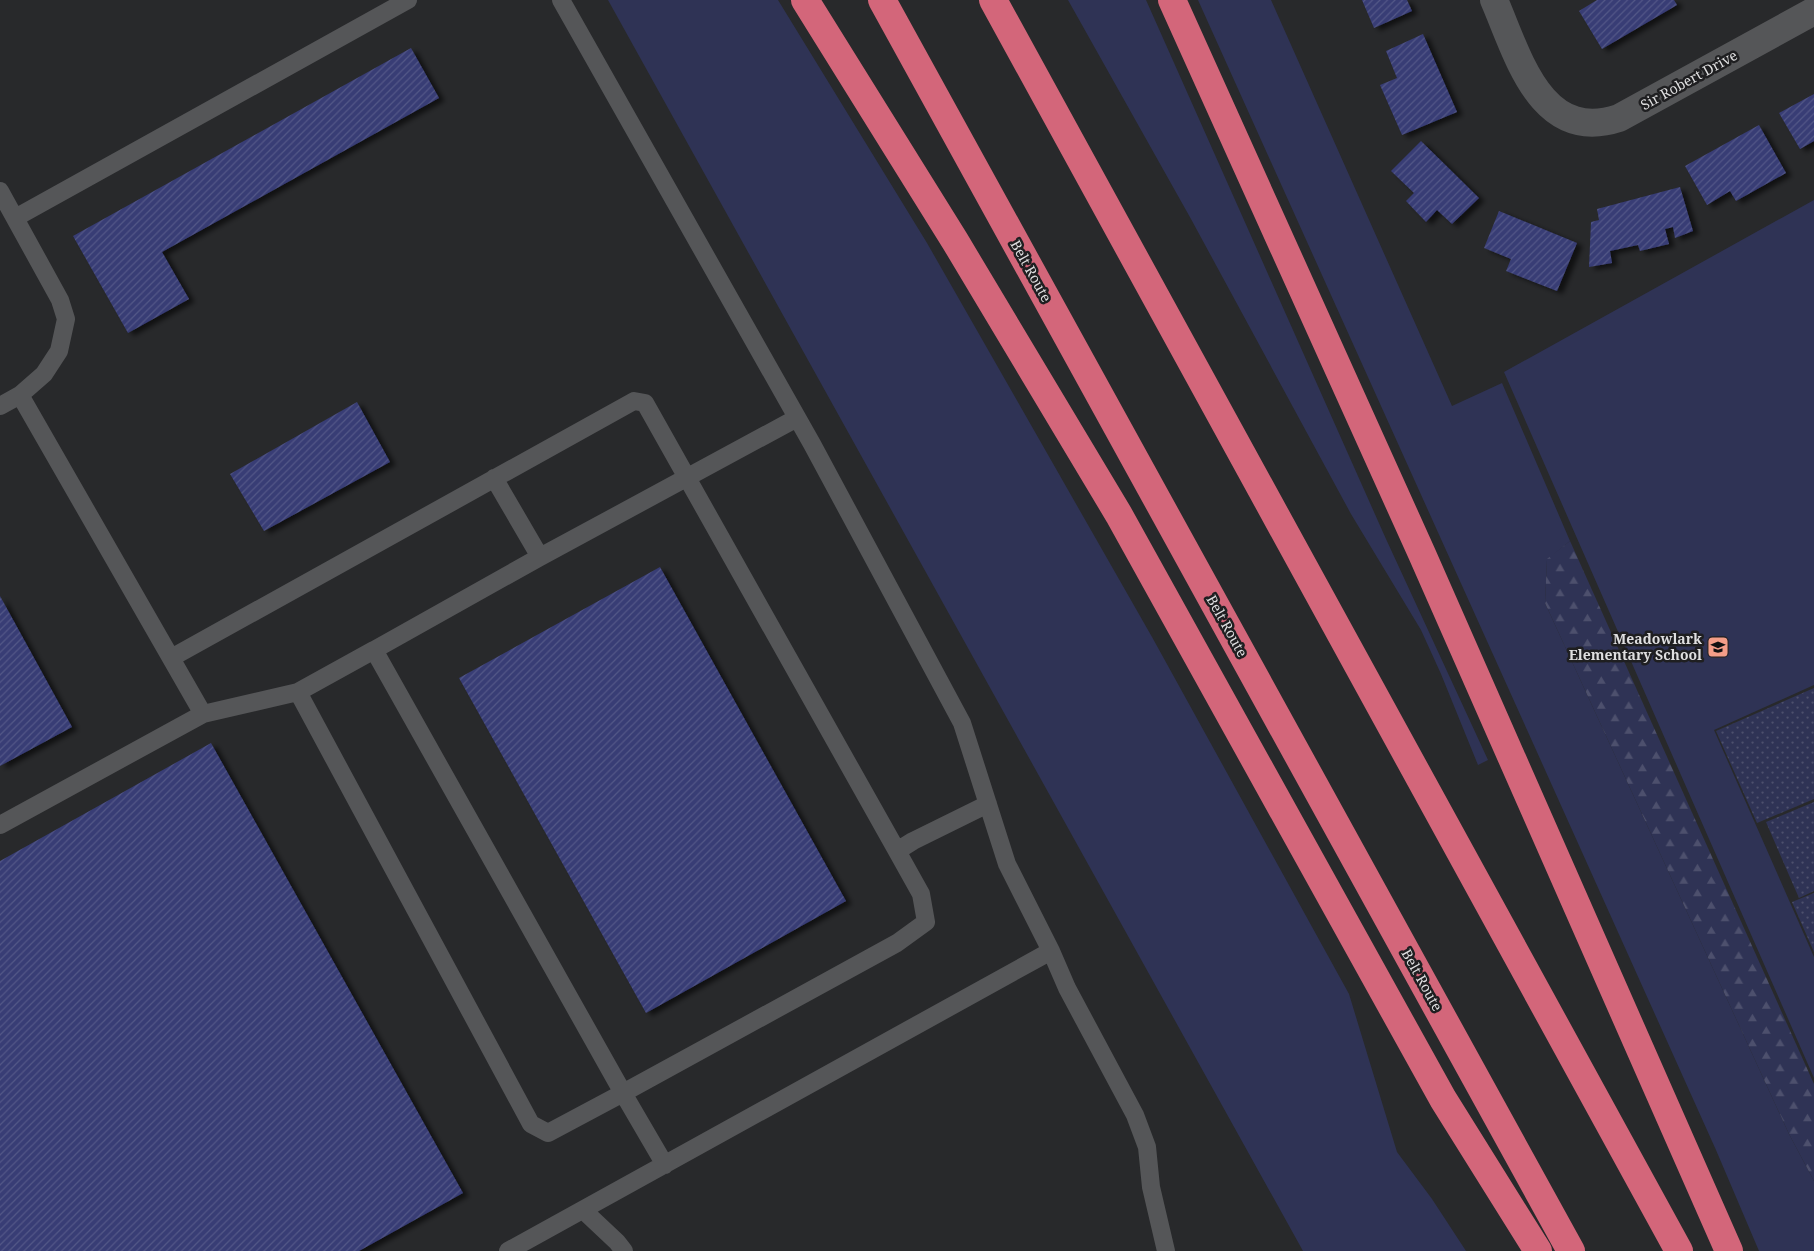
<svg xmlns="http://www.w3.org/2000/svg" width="1814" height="1251" font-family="'Noto Serif',serif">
  <defs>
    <pattern id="forest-firs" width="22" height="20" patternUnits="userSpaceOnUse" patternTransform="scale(1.25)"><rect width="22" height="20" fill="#2f3355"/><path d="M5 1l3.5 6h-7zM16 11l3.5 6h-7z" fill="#4d506d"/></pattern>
    <pattern id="park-dots" width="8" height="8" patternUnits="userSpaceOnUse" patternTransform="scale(1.25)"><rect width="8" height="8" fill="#2f3355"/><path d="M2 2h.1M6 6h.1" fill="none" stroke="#4d506d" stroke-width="1.8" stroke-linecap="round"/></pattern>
    <pattern id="building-hatch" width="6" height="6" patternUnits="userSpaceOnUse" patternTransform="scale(1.25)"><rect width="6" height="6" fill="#373c74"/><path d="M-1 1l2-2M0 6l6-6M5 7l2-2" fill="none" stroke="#545888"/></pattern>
    <filter id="shadow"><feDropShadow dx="5.5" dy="3" stdDeviation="2.5" flood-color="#0009"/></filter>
  </defs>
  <rect width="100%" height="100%" fill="#28292b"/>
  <path fill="#2f3355" d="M608 0H778L927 243 1152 637 1349 994 1397 1152 1432 1199 1466 1251H1303Z
    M1068 0H1146L1386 539 1488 760 1478 765 1441 674 1421 630 1351 514 1191 219Z
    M1198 0H1271L1452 406 1502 383 1570 541 1547 560 1545 603 1789 1134 1814 1181V1251H1759L1716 1150 1528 732Z
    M1814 200V685L1714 730 1814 957V1078L1504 372Z"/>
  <path fill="url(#forest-firs)" d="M1570 541 1814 1084V1181L1789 1134 1545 603 1547 559Z"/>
  <path fill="url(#park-dots)" d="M1814 688V799L1757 823 1716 731Z
    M1814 802V891L1799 898 1766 822Z
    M1814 893V952L1792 902Z"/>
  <path fill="url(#building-hatch)" filter="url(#shadow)" d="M1362 0H1407L1412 11 1374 28Z
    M1597 0H1674L1677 5 1602 49 1579 11Z
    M1423 34 1457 112 1402 135 1380 85 1397 78 1386 51Z
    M411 48 439 98 162 252 189 299 128 333 73 236Z
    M1814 94V141L1800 149 1779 113Z
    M1759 125 1786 173 1736 201 1730 191 1707 205 1685 166Z
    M1421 141 1479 198 1452 224 1437 210 1426 222 1406 201 1414 193 1391 171Z
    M1680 187 1693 231 1675 238 1673 227 1665 229 1669 244 1640 251 1638 245 1610 251 1612 263 1589 267 1591 222 1599 220 1597 209Z
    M1499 211 1577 243 1557 291 1506 271 1511 259 1484 248Z
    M357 402 390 462 264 531 230 474Z
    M660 567 846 901 646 1013 459 678Z
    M0 596 72 727 0 766Z
    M211 743 463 1193 359 1251H0V861Z"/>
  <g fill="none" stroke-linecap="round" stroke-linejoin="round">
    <path stroke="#555658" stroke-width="18" d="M561 0 812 444 962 723 1007 864 1051 951 1067 988 1135 1115 1147 1147 1151 1187 1166 1251
      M0 191 60 300 66 319 59 351 44 374 20 395 0 406
      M15 218 408 0
      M20 395 203 714
      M797 418 540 557 374 650 623 1093 897 943 926 922 921 894 897 851 913 841 988 804
      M494 478 540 557
      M171 658 634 401 645 403 897 851
      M298 692 531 1124 548 1133 623 1093 665 1165
      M0 825 203 714 298 692 374 650
      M583 1210 617 1242 624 1251
      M508 1251 1051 951"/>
    <path stroke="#555658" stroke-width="28" d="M1494 0C1518 55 1540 144 1619 118L1814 11"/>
    <path stroke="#d3667a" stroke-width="28" d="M805 0 955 241 1119 515 1443 1099 1538 1251
      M882 0 1571 1251
      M993 0 1679 1251
      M1172 0 1422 554 1729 1251"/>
  </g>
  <defs>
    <g id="school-square" transform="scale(1.125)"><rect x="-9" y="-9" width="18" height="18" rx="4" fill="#f49e88" stroke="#1f1f21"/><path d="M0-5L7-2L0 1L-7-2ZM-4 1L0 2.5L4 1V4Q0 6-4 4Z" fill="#111"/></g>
  </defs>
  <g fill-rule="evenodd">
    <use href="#school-square" x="1718" y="647"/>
  </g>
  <g text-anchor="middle" stroke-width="5" stroke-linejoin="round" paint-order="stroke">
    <g font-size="14" fill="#dfdfe0" stroke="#1f1f21">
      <text transform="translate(1689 80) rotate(-29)" y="5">Sir Robert Drive</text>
      <text transform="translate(1031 271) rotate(61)" y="5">Belt Route</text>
      <text transform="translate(1227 626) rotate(61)" y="5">Belt Route</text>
      <text transform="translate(1422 980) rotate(61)" y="5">Belt Route</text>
    </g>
    <g font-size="14" font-weight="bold" fill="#dfdfe0" stroke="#1f1f21" text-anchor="end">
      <text x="1702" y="644">Meadowlark<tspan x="1702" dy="16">Elementary School</tspan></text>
    </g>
  </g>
</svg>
